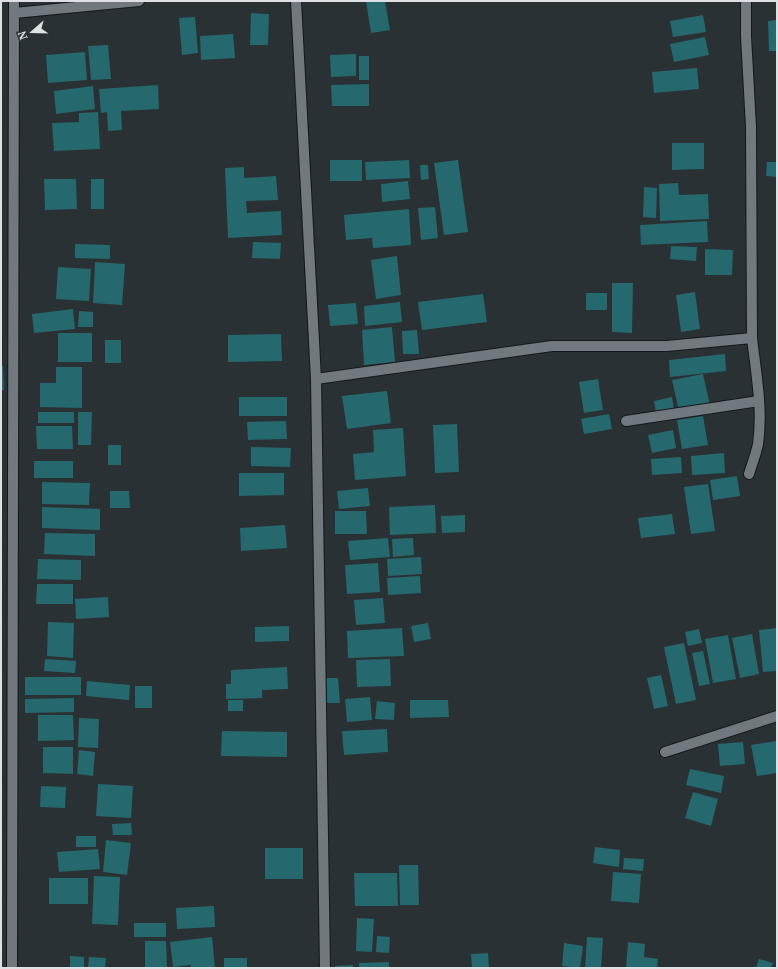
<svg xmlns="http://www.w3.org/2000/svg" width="778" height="969" font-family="'PT Serif',serif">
  <rect width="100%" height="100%" fill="#2a3135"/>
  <path fill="#25686d" d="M366 1H385L390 30 371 33Z
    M251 13 269 14 268 45H250Z
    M703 15 706 32 673 37 670 21Z
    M195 17 198 53 182 55 179 18Z
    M777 20V51H769L768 21Z
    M233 34 235 58 201 60 200 36Z
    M705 37 709 55 674 62 670 44Z
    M108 45 111 79 91 80 88 46Z
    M85 52 87 80 48 83 46 55Z
    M356 54V76L331 77 330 55Z
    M359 56H369V80H359Z
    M697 68 699 89 654 93 652 72Z
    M369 84V106H332L331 85Z
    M158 85 159 109 121 111 122 130 108 131 107 112 101 113 99 89Z
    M93 86 95 109 56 114 54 91Z
    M98 112 100 149 54 151 52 123 79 122V113Z
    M672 143H704V169L672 170Z
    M330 160H362V181H330Z
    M409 160 410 178 366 180 365 162Z
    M458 160 468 232 444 235 434 163Z
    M767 162H777V177L766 176Z
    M420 165H428L429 179 421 180Z
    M244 167V178L276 176 278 200 246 201 247 213 281 211 282 235 228 238 225 168Z
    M44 179H76L77 209 45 210Z
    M91 179H104V209H91Z
    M408 181 410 199 382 202 381 184Z
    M678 183 679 195 708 194 709 219 660 221 659 184Z
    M644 187 657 188 656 218 643 217Z
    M435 207 438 238 421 240 418 208Z
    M409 209 411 245 373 248 372 238 346 240 344 215Z
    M707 221 708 242 641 245 640 225Z
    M253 242 281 243 280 259 252 258Z
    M75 244 110 245V259L75 258Z
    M671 246 697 247 696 261 670 259Z
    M705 249 733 250 732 275H705Z
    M397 256 401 295 376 299 371 260Z
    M95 262 125 264 122 305 93 303Z
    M58 267 91 269 89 301 56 299Z
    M612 283H633L632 333 612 332Z
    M695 292 700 329 681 332 676 295Z
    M586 293H607V310H586Z
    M483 294 487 322 422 330 418 302Z
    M400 302 402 322 365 326 364 306Z
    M356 303 358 324 330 326 328 305Z
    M73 309 75 329 34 333 32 314Z
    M79 311 93 312V327H78Z
    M392 327 395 362 364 365 362 330Z
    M417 330 419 354H403L402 331Z
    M58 333H92V362H58Z
    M281 334 282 361 228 362V335Z
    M105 340H121V363H105Z
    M725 354 726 371 670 377 669 360Z
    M1 366H3L4 390H1Z
    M56 367H82V408L40 407V383H56Z
    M703 374 710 405 679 411 672 380Z
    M598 379 603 410 584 413 579 382Z
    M387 391 391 423 347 429 342 396Z
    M239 397H287V416H239Z
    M672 397 674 409 656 412 654 401Z
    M38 412H74V423H38Z
    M78 412H92L91 445H78Z
    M609 414 612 429 584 434 581 419Z
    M703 416 708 445 682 449 677 420Z
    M286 421 287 439 248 440 247 422Z
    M457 424 459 472 435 473 433 425Z
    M36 426H72L73 449H37Z
    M403 428 406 476 355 480 353 454 374 452 373 430Z
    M673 430 676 448 652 453 648 435Z
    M108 445H121V465H108Z
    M251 447 291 448 290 467 251 466Z
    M724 453 725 473 692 475 691 456Z
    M681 457 682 473 652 475 651 459Z
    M34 461H73V478H34Z
    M239 473H284V495L239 496Z
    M737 476 740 496 713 500 710 480Z
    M42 482 90 483 89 505 42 504Z
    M708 484 715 531 691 534 684 487Z
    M368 488 370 506 339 509 337 491Z
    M110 491H129L130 508H110Z
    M435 505 436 533 390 535 389 507Z
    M42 507 100 509V530L42 528Z
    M335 511H366L367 534H335Z
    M672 514 675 534 641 538 638 518Z
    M465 515V532L442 533 441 516Z
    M285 525 287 548 241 551 240 528Z
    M45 533 95 534V556L44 554Z
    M388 538 390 557 350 560 348 541Z
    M413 538 414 555 393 557 392 539Z
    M421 557 422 574 388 576 387 559Z
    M38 559 81 560V580L37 579Z
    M378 563 380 592 347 594 345 565Z
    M420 576 421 593 388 595 387 578Z
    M37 584H73V604H36Z
    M108 597 109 617 76 619 75 599Z
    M383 598 385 623 356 625 354 600Z
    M48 622 74 623 73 658 47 656Z
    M428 623 431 639 414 642 411 626Z
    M289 626V641L255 642V627Z
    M402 628 404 656 348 658 347 631Z
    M777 628V671L763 672 759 630Z
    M699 629 702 643 688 646 685 632Z
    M752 634 759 674 740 678 732 638Z
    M728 635 736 679 713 683 705 639Z
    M684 643 696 700 676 704 664 647Z
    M703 651 710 684 699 686 692 653Z
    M45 659 76 661 75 673 44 671Z
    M390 659 391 686 357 687 356 660Z
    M287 667 288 689 262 690V698L226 699V684H231V670Z
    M661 675 668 706 654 709 647 678Z
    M25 677H81V695H25Z
    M326 678H338L340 703H327Z
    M87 681 130 685 129 700 86 696Z
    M135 686H152V708H135Z
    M370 697 372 720 347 722 345 699Z
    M74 698V712L25 713V699Z
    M228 700H243V711H228Z
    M410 700H448L449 717 410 718Z
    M377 701 395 703 394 720 375 719Z
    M38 715H73L74 740 38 741Z
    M79 718 99 719 98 748 78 747Z
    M387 729 388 752 344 755 342 731Z
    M222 731 287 732V757L221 756Z
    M777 741V773L757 776 751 745Z
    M743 742 745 764 720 766 718 744Z
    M43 747H73V774L43 773Z
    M79 750 95 752 93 776 77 774Z
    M690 769 724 776 721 793 686 785Z
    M98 784 133 786 131 818 96 816Z
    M41 786 66 787 65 808 40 807Z
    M693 792 718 799 711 826 685 818Z
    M131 823 132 835H113L112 824Z
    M76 836H96V847H76Z
    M106 840 131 843 127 875 103 872Z
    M595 847 620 850 619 867 593 863Z
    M265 848H303V879H265Z
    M98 849 100 869 59 872 57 852Z
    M624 858 644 859 643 871 623 869Z
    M399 865H418L419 905H400Z
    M613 872 641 874 639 903 611 901Z
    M354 873H397L398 906H355Z
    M94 876 120 877 118 925 92 924Z
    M49 878H88V904H49Z
    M214 906 215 927 177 929 176 908Z
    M357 918 374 919 372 952 356 951Z
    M134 923H166V937H134Z
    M377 936 390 937 389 953 376 952Z
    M212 937 215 968H191V965L173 967 170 942Z
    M587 937 603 938 601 968H585Z
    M145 941H166L167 968H145Z
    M628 942 645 944 644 957 658 959 657 968H626Z
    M564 943 583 946 580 968 562 966Z
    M488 953 489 968H472L471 954Z
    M70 956 84 957V968H70Z
    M89 957 106 958 105 968H88Z
    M224 958H247V968H224Z
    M759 959 773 963 771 968H756Z
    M389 962V968H359V963Z
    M353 965V968H336L335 966Z"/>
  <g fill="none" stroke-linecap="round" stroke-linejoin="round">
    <g stroke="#12181d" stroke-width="12">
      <path id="street" d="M296 1 316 379 325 968
        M14 13 139 1
        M316 379 552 346H667L752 338 751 127 746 36V1
        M626 421 759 401
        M749 474C752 464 756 454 758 444 763 409 756 373 752 338
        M665 752 777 716
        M12 968 14 1"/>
    </g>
    <use href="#street" stroke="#71797e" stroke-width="10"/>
  </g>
  <rect width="778" height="969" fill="none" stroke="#dde1e4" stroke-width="4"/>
  <g transform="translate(32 32) rotate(250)" stroke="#2a3135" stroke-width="3" paint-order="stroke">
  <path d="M0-3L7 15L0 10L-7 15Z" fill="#dde1e4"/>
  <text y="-6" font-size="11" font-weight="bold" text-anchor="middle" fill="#dde1e4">N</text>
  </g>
</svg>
